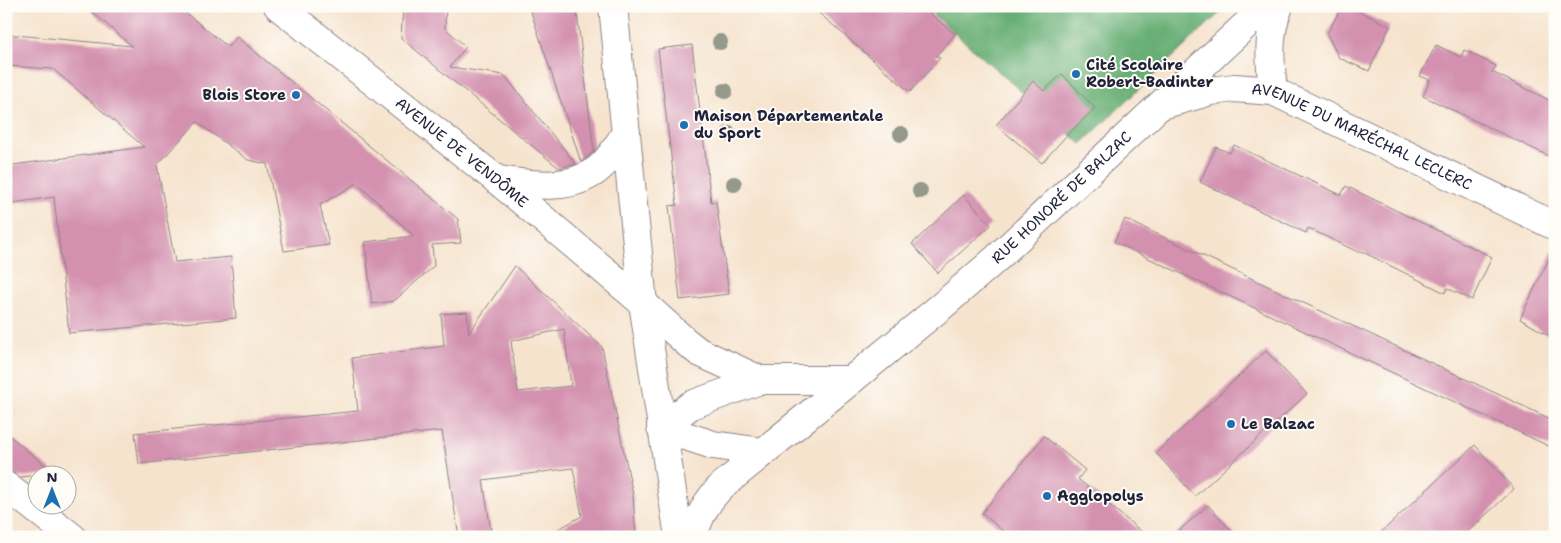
<svg xmlns="http://www.w3.org/2000/svg" width="1561" height="543" font-family="'Shantell Sans',sans-serif">
  <rect width="100%" height="100%" fill="#fdfcf7"/>
  <filter id="ink" filterUnits="userSpaceOnUse"><feTurbulence type="fractalNoise" baseFrequency=".02" numOctaves="2"/><feDisplacementMap in="SourceGraphic" scale="10" xChannelSelector="R" yChannelSelector="G"/><feConvolveMatrix kernelMatrix="1 2 1 2 8 2 1 2 1" color-interpolation-filters="sRGB"/></filter>
  <filter id="wash" filterUnits="userSpaceOnUse"><feTurbulence type="fractalNoise" baseFrequency=".0096" numOctaves="4" result="noise"/><feDisplacementMap in="SourceGraphic" scale="20" xChannelSelector="R" yChannelSelector="G"/><feGaussianBlur stdDeviation="1.12" result="paint"/><feColorMatrix in="noise" values="0 0 0 0 0 0 0 0 0 0 0 0 0 0 0 0 0 1.4 0 .05"/><feComposite in="paint" operator="in"/></filter>
  <g filter="url(#wash)">
    <rect width="100%" height="100%" fill="#f6e3cd"/>
    <path fill="#68af74" stroke="#456858" d="M924 6H1227L1081 144Z"/>
    <g id="blocks">
      <path fill="#d390af" fill-rule="evenodd" d="M85 6H177L228 47 237 37 458 219 461 243 432 245 434 266 394 301 372 304 365 242 414 236 357 183 320 205 329 245 284 251 267 164 248 160 197 122 157 165 175 262 231 257 236 318 69 333 54 197 6 204V166L144 147 53 69 6 66V34L132 46Z
        M403 6H446L445 28 466 47 450 67 504 75 576 164 559 168 401 38Z
        M529 6H576L594 151 581 162Z
        M811 6H921L955 34 936 56 940 58 910 92Z
        M1342 6H1348L1390 26 1369 71 1339 58 1327 34Z
        M692 45 711 202 716 201 729 294 680 300 669 206 677 205 658 49Z
        M1436 45 1461 57 1464 50 1496 66 1492 72 1555 103V159L1423 96 1430 80 1420 76Z
        M1062 74 1095 108 1065 137 1042 163 996 125 1033 81 1044 91Z
        M1234 145 1341 195 1346 186 1492 257 1472 300 1447 288 1445 293 1361 251 1360 253 1308 228 1306 233 1200 182 1216 147 1230 153Z
        M964 195 991 225 938 273 912 244Z
        M1125 219 1555 421V449L1114 242Z
        M1555 246V339L1520 319Z
        M515 266 602 347 633 495 636 537H544L582 516 573 468 483 480 492 537H459L442 431 139 464 135 433 358 411 352 358 444 346 441 314 467 312 469 333ZM564 329 571 386 518 392 511 341Z
        M1266 351 1307 394 1195 496 1156 453Z
        M6 433 55 473 20 477 14 473 6 466Z
        M1044 436 1085 470 1078 479 1148 537H1010L982 513Z
        M1475 445 1514 489 1462 537H1376Z
        M1208 505 1237 537H1172Z"/>
    </g>
  </g>
  <g filter="url(#ink)">
    <use href="#blocks" fill-opacity="0" stroke="#8c8284" stroke-width="1"/>
    <g fill="none" stroke-linecap="round" stroke-linejoin="round">
      <g stroke="#8c8284" stroke-width="30">
        <path id="street" d="M6 486 72 537"/>
      </g>
      <g stroke="#8c8284" stroke-width="30">
        <g id="secondary">
          <path id="s1" d="M278 6 497 180 643 303 686 342 699 352 760 380H851"/>
          <path d="M613 6 643 303 679 537"/>
          <path d="M1273 91C1270 61 1267 35 1279 6"/>
          <path id="s2" d="M1165 104 1211 91 1234 88 1273 91 1555 226"/>
          <path d="M497 180C530 184 568 192 597 170 610 160 617 146 626 133"/>
          <path d="M661 428 691 405 760 380"/>
          <path d="M661 428 713 445 763 452"/>
          <path id="s3" d="M693 537C699 516 707 500 723 485L943 305 997 258 1266 6"/>
        </g>
      </g>
      <use href="#street" stroke="#fff" stroke-width="28"/>
      <use href="#secondary" stroke="#fff" stroke-width="28"/>
    </g>
    <g fill="#94998c">
      <circle cx="720" cy="42" r="8"/>
      <circle cx="725" cy="91" r="8"/>
      <circle cx="729" cy="134" r="8"/>
      <circle cx="901" cy="134" r="8"/>
      <circle cx="734" cy="184" r="8"/>
      <circle cx="920" cy="191" r="8"/>
    </g>
  </g>
  <g fill="#1f6fb2" stroke="#fdfcf7" stroke-width="2">
    <circle cx="1076" cy="74" r="5"/>
    <circle cx="296" cy="95" r="5"/>
    <circle cx="684" cy="125" r="5"/>
    <circle cx="1231" cy="424" r="5"/>
    <circle cx="1047" cy="496" r="5"/>
  </g>
  <g text-anchor="middle" stroke-width="4" stroke-linejoin="round" paint-order="stroke">
    <g font-size="15" font-weight="bold" fill="#22223b" stroke="#fdfcf7" text-anchor="start">
      <text x="1086" y="70">Cité Scolaire<tspan x="1086" dy="17">Robert-Badinter</tspan></text>
      <text x="286" y="100" text-anchor="end">Blois Store</text>
      <text x="694" y="121">Maison Départementale<tspan x="694" dy="17">du Sport</tspan></text>
      <text x="1241" y="429">Le Balzac</text>
      <text x="1057" y="501">Agglopolys</text>
    </g>
    <g font-size="15" fill="#22223b" stroke="#fdfcf7">
      <text dy="5" stroke="none"><textPath href="#s2" startOffset="209">AVENUE DU MARÉCHAL LECLERC</textPath></text>
      <text dy="5" stroke="none"><textPath href="#s1" startOffset="235">AVENUE DE VENDÔME</textPath></text>
      <text dy="5" stroke="none"><textPath href="#s3" startOffset="505">RUE HONORÉ DE BALZAC</textPath></text>
    </g>
  </g>
  <rect width="1561" height="543" fill="none" stroke="#fdfcf7" stroke-width="25"/>
  <g transform="translate(52 490)"><circle r="24" fill="#fdfcf7" stroke="#a5a5ac"/>
  <path d="M0-4L9 19L0 12L-9 19Z" fill="#1f6fb2"/>
  <text y="-8" font-size="14" font-weight="bold" text-anchor="middle" fill="#22223b">N</text>
  </g>
</svg>
